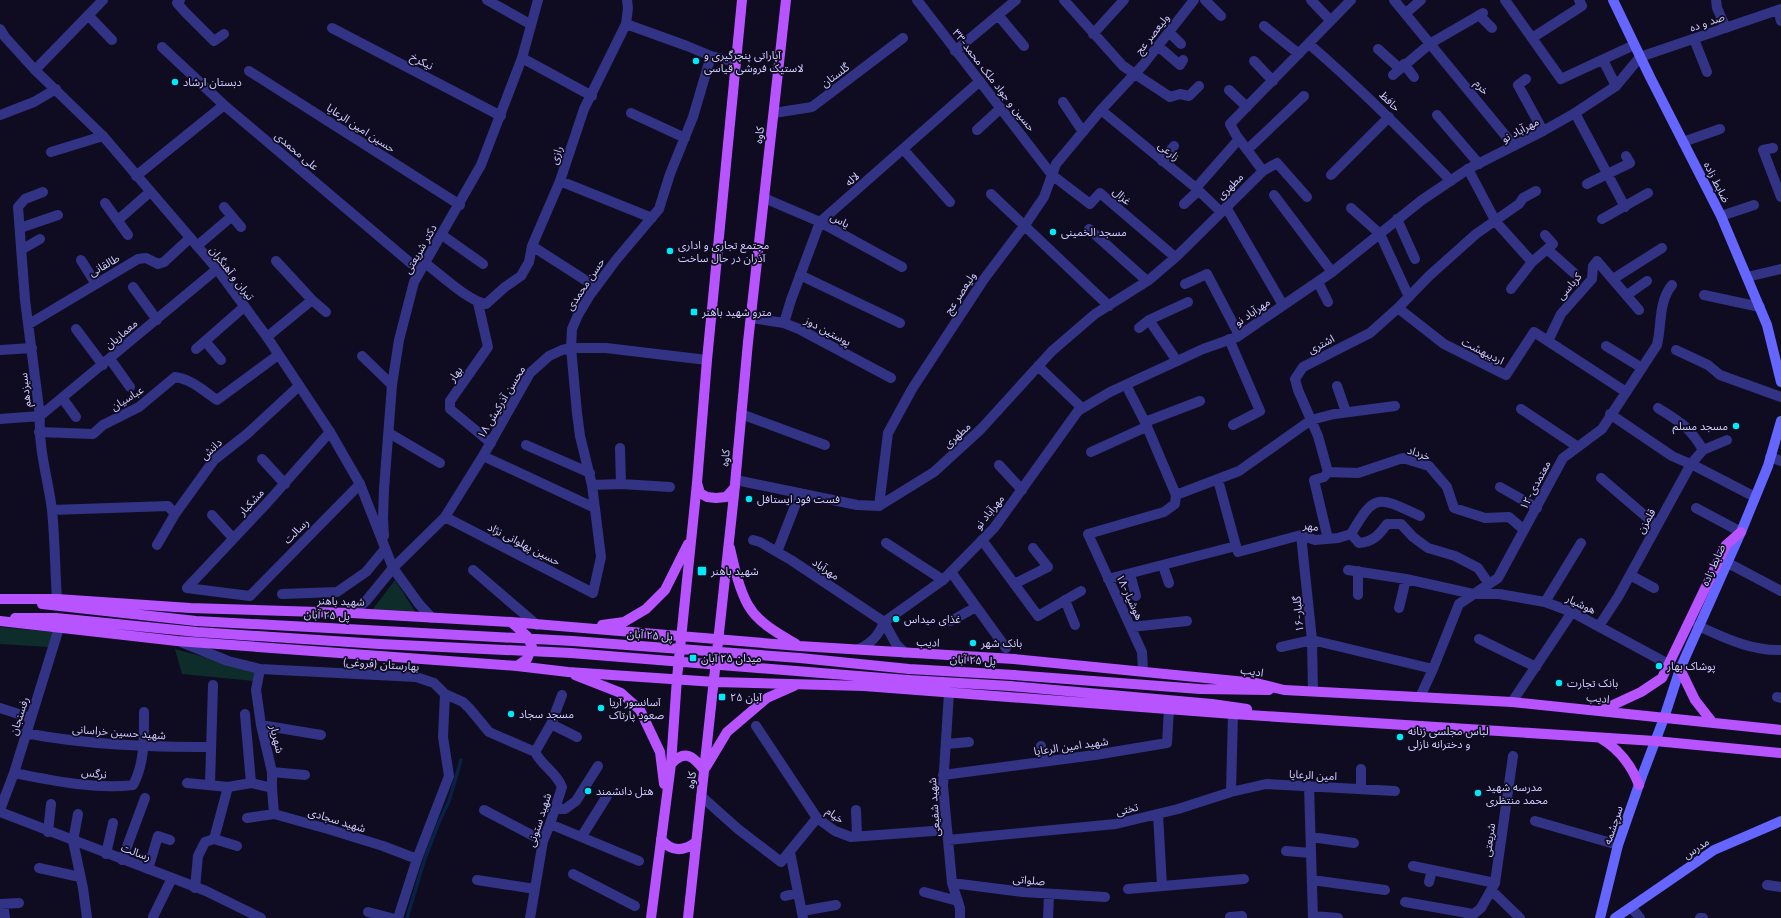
<svg xmlns="http://www.w3.org/2000/svg" width="1781" height="918" font-family="Mulish,'Noto Sans Arabic',sans-serif">
  <rect width="100%" height="100%" fill="#0f0c22"/>
  <path fill="#0e2c2a" d="M395 580 416 613 372 610Z
    M0 627 54 632 49 647 0 644Z
    M175 649 255 671 254 681 182 674Z"/>
  <g fill="none" stroke-linecap="round" stroke-linejoin="round">
    <path stroke="#082145" stroke-width="3.5" d="M407 918 424 861 439 822 449 801 461 760"/>
    <path stroke="#333385" stroke-width="10" d="M180 0 177 3 185 12 214 41 224 34
      M487 0 530 24
      M917 0 1052 175 1090 204 1100 193 1175 257
      M1064 0 1123 66 1170 97 1180 94 1189 96 1199 86
      M1205 0 1221 16
      M1311 0 1331 21
      M1394 0 1514 146
      M1505 0 1561 79 1634 45
      M1716 0 1717 8 1726 28
      M1778 10 1781 21
      M1406 13 1421 0
      M88 15 112 40
      M998 15 1024 46
      M1479 15 1492 28
      M626 24 687 46 711 56 736 62
      M1264 26 1299 54
      M332 28 501 116
      M1169 32 1181 44
      M1093 34 1124 0
      M1532 38 1582 6 1579 0
      M1694 39 1707 72
      M1309 44C1359 87 1405 133 1451 181
      M1158 46 1180 65 1183 60
      M162 47 224 105 420 271
      M1378 49 1399 68
      M955 51 1016 0
      M1640 57 1781 9
      M522 58 592 96
      M1603 60 1616 86
      M1254 61 1273 81
      M1404 64 1414 77
      M35 70 103 0
      M249 71 460 205
      M1393 75 1431 43 1483 13
      M1526 79 1518 85 1543 131
      M1229 90 1247 107
      M1063 102 1083 132
      M1101 110 1196 188 1221 212
      M631 113 685 138
      M774 113 812 107 903 38
      M1575 113 1625 207
      M0 115 34 102 56 89
      M1437 115 1479 164
      M977 130 1001 108
      M1683 142 1720 129
      M1773 148 1763 150 1781 197
      M903 149 950 202
      M1247 150 1304 96
      M51 152 103 136
      M1162 161 1174 146
      M1468 169 1496 222 1532 262
      M1263 171 1277 163 1307 197
      M1331 175 1389 117
      M136 176 224 105
      M560 181 652 218
      M1587 184 1630 163 1626 156
      M1196 188 1239 139
      M43 192 25 199 18 207 25 300 40 416C38 449 48 478 52 510 55 540 55 570 57 599
      M991 194 1109 306
      M1274 195 1332 272
      M764 198 820 222 902 267
      M105 203 128 235
      M1184 204 1198 191
      M224 207 241 227
      M1226 207 1283 305
      M1351 208 1380 234 1409 297
      M1721 216 1754 205
      M1397 219 1415 259
      M1602 219 1648 193
      M118 220 150 192
      M20 228 58 215
      M1089 229 1147 281
      M442 235 483 264
      M197 246 231 217
      M532 246 596 287
      M1547 249 1574 273
      M21 250 40 239
      M81 260 96 284
      M425 263C440 274 468 301 486 304L505 287 521 276 529 262 532 246 560 181 584 109 626 24 628 8 627 0
      M800 275 900 323
      M1747 277 1781 269
      M1613 279 1662 248
      M1318 282 1328 302
      M1185 284 1207 274 1239 335
      M133 287 157 320
      M1511 289 1532 262 1553 244 1545 235
      M1627 295 1647 281
      M1704 295 1760 307
      M312 300 326 312
      M478 303 488 347 450 401V409L491 443
      M1398 308 1444 344 1506 375 1534 332 1626 392
      M751 318 784 323 799 329 891 378
      M784 323 791 300 820 222 980 81
      M29 324 138 259 146 258 158 264 164 262 190 238
      M1139 328 1149 320
      M76 329 103 365
      M267 337 312 300 276 261
      M1229 339 1260 411 1233 425
      M205 341 221 360
      M1548 341 1561 314 1592 279 1593 266 1597 261 1639 310
      M1606 346 1642 368
      M196 349 244 307
      M0 350 32 348
      M1676 350 1708 365 1720 375 1781 397
      M362 356 392 385
      M110 359 130 387
      M1177 361 1149 320 1188 302
      M1038 366 1082 408
      M1126 385 1145 422 1176 495
      M1337 386 1346 412
      M63 399 76 417
      M1658 408C1680 422 1690 427 1703 450
      M1521 409 1578 447
      M741 414 825 445
      M1610 414 1672 456 1697 467 1755 497
      M0 419 40 416 217 269
      M1145 422 1200 401
      M39 432 93 434 103 425 139 407 175 377C191 379 204 391 217 400L278 355
      M389 433 440 463
      M526 445 590 473
      M620 448 621 484
      M1091 452 1146 427
      M483 456 595 508
      M1770 457 1781 461
      M262 459 285 484
      M999 465 1022 490
      M1328 472 1358 473 1403 458 1429 466 1447 487 1454 508 1485 518 1509 517 1524 530
      M1601 478 1657 526
      M736 480 857 505 879 506 888 433 912 389 984 279 1027 222 1044 197 1056 164 1101 110 1143 65 1194 0
      M1218 480 1236 546
      M592 485 621 484 670 487
      M1500 487 1537 508
      M879 506 934 472 981 429 1052 351 1095 314 1149 280 1177 256 1263 171 1236 135 1230 124 1351 0
      M1696 508 1741 532
      M52 510 168 506 175 514
      M212 515 233 538
      M445 517 593 593 601 557 592 485 580 436 577 413 571 348 572 329 578 315 590 295 616 260 659 209 670 174 693 117 711 56
      M1351 534C1375 493 1377 496 1420 516
      M1301 535 1312 640 1313 691
      M1328 539 1314 480 1324 477 1328 472 1318 436 1298 390 1295 379 1303 367 1370 333 1398 308 1429 276 1476 234 1519 204 1523 198 1536 191
      M753 540 760 542 791 560 884 622
      M982 540 1038 616 1081 591
      M886 543 943 580
      M157 545 175 514 214 460 247 434 299 386
      M777 552 800 493
      M1728 563 1781 591
      M1163 566 1169 583
      M393 568 445 517 483 456 530 373 549 356 562 350 571 348H606L707 360
      M473 570 537 625
      M1348 570 1406 579 1473 594H1499L1545 602 1572 612 1670 665
      M1358 571V595
      M951 572 1006 648
      M1130 574 1136 596
      M1630 575 1654 588
      M1108 579 1236 546 1238 552 1301 535 1315 540 1338 538 1351 534 1359 543C1373 542 1379 535 1387 524H1401L1413 537 1428 548 1455 556 1478 568 1489 584
      M1014 584 1048 567 1033 548
      M187 588 250 596 360 484
      M187 588 267 503 330 432
      M282 594 337 592 366 572 385 549
      M1065 600 1075 625
      M1545 602 1581 543
      M1399 608 1406 579
      M951 621 976 607
      M1599 626 1618 597 1691 464 1703 450 1727 440
      M1698 626C1725 638 1751 651 1781 650
      M1131 627 1187 621
      M1479 639 1536 667
      M181 642 228 661 260 669 416 677 434 683 445 694 463 702 470 709 489 732 535 752C542 766 556 772 562 787L550 824 543 841 530 918
      M1281 647 1312 640 1433 669
      M260 669 256 690 261 725 272 772V788L274 814
      M1143 671 1142 652 1088 534 1164 512 1175 504 1176 495 1239 471 1311 420 1334 414 1395 406
      M949 693 943 786 952 883 960 908V918
      M1420 697 1433 669 1459 604 1498 578 1563 458 1602 429 1657 345C1662 325 1658 302 1672 285
      M1777 697 1781 698
      M1512 702 1572 612
      M0 708 31 718
      M245 714 251 783
      M551 724 577 737
      M261 725 321 735
      M756 726 817 818 835 831 851 837 947 830
      M25 733C87 745 149 747 211 747
      M946 744 969 742
      M1041 746 1044 762
      M535 752 551 724 562 695
      M272 772 305 775
      M14 773C51 780 95 790 133 785 145 763 144 737 144 712
      M943 775 1095 755 1167 743 1169 709
      M187 783 228 787 251 783 272 788
      M210 784 213 685
      M1309 786 1313 918
      M1361 789V769
      M1231 792 1266 784 1395 791
      M701 796 738 829 781 862 817 818
      M555 809H565L576 801 598 766
      M0 810 14 773 59 628
      M484 810 543 841
      M856 810 857 836
      M78 814 73 841 83 888 87 918
      M1158 814 1162 886
      M247 818 274 814 328 829 383 846 417 859
      M1535 821 1618 845
      M550 824 639 861
      M48 832 51 804
      M582 836 607 796
      M1311 837 1354 843
      M214 839 237 846
      M948 840 1116 824 1178 809 1231 792 1233 714
      M1286 851 1311 853
      M790 852 803 918
      M106 854 113 823
      M122 860 145 798
      M1413 866 1495 883
      M39 868 80 877
      M148 869 158 836 170 840
      M573 874 635 906
      M477 880 535 889
      M1312 880 1385 890
      M1429 882 1432 870
      M952 883 1023 892 1105 897
      M1767 885 1781 887
      M195 888 198 856 205 842 214 839 228 787
      M1128 889 1244 879
      M1491 890 1520 918
      M924 892 958 901
      M785 896 798 893
      M1405 902 1473 914
      M0 904 19 903
      M3 904 5 918
      M1631 907 1640 918
      M802 911 836 905
      M368 912 391 918
      M1313 916 1338 918
      M153 917 172 878
      M1230 917 1242 916V918
      M398 918 417 859 449 776 443 737 445 694
      M1048 918 1049 894
      M1469 918 1481 908 1495 883 1513 756
      M1700 918H1703"/>
    <path stroke="#333385" stroke-width="10" d="M0 29 5 37 35 70 103 136 217 269 267 337 330 432 360 484 393 568 419 604 432 618
      M384 536 383 518 384 489 392 385 399 340 414 282 481 165 522 58 538 0
      M351 613 366 601 393 568
      M884 622 943 580 994 528 1078 411 1110 392 1203 349 1237 337 1332 272 1422 200 1468 169 1543 131 1575 113 1616 86 1640 57
      M884 622 896 644 905 653
      M859 649C872 643 879 635 884 622
      M0 812 206 891 261 918"/>
    <path stroke="#6466ff" stroke-width="10" d="M1613 0 1650 77 1721 216 1767 325 1781 382
      M1600 918 1618 845 1642 776 1664 718 1680 669 1741 532 1768 466 1781 421
      M1615 918 1714 850 1781 821"/>
    <path stroke="#b854ff" stroke-width="10" d="M697 483 700 493 707 497 716 498 726 497 735 487
      M730 548C734 566 739 589 748 605 758 623 779 634 796 644
      M0 599H57L190 608 351 613 511 622 799 646 1014 659 1256 683 1284 690 1512 702 1781 730
      M42 604 196 621 573 641 800 658 909 669 1014 675 1200 689 1269 690
      M15 618H56L197 632 379 644 571 653 908 680 1010 686 1212 704 1247 709
      M0 621 177 641 517 666 568 672 715 682 864 686 1233 714 1655 741 1781 753
      M511 622 527 636 532 647 527 659 517 666
      M602 625 624 622 646 609 665 590 688 544
      M1680 669 1695 700 1713 723
      M575 675 621 693 640 710 660 752 664 784
      M1600 711 1641 692 1662 678 1726 545 1741 532
      M1600 738C1619 749 1631 764 1639 785
      M671 764C685 749 693 756 704 770
      M706 767 727 732 767 698 794 686
      M661 839C671 852 683 852 696 842
      M651 918 671 764 677 678 697 483 707 360 742 0
      M688 918 734 495 748 342 786 0"/>
  </g>
  <g fill="#00e9f8" stroke="#0f0c22" stroke-width="1.5">
    <circle cx="696" cy="61" r="4"/>
    <circle cx="175" cy="82" r="4"/>
    <circle cx="1053" cy="232" r="4"/>
    <circle cx="670" cy="251" r="4"/>
    <rect x="690" y="308" width="8" height="8" rx="2"/>
    <circle cx="1736" cy="426" r="4"/>
    <circle cx="749" cy="499" r="4"/>
    <rect x="697" y="566" width="10" height="10" rx="2"/>
    <circle cx="896" cy="619" r="4"/>
    <circle cx="973" cy="643" r="4"/>
    <rect x="689" y="654" width="8" height="8" rx="2"/>
    <circle cx="1659" cy="666" r="4"/>
    <circle cx="1559" cy="683" r="4"/>
    <rect x="718" y="693" width="8" height="8" rx="2"/>
    <circle cx="601" cy="708" r="4"/>
    <circle cx="511" cy="714" r="4"/>
    <circle cx="1400" cy="737" r="4"/>
    <circle cx="588" cy="791" r="4"/>
    <circle cx="1478" cy="793" r="4"/>
  </g>
  <g text-anchor="middle" stroke-width="3.5" stroke-linejoin="round" paint-order="stroke">
    <g font-size="11" fill="#d1cdff" stroke="#0f0c22">
      <text transform="translate(1707 22) rotate(-19)" y="4">صد و ده</text>
      <text transform="translate(1152 34) rotate(-52)" y="4">ولیعصر عج</text>
      <text transform="translate(422 61) rotate(27)" y="4">نیکرخ</text>
      <text transform="translate(835 75) rotate(-37)" y="4">گلستان</text>
      <text transform="translate(994 80) rotate(52)" y="4">۳۳-حسین و جواد ملک محمد</text>
      <text transform="translate(1482 87) rotate(51)" y="4">خرم</text>
      <text transform="translate(1390 101) rotate(44)" y="4">حافظ</text>
      <text transform="translate(361 128) rotate(33)" y="4">حسین امین الرعایا</text>
      <text transform="translate(1520 130) rotate(-28)" y="4">مهرآباد نو</text>
      <text transform="translate(759 135) rotate(-84)" y="4">کاوه</text>
      <text transform="translate(297 151) rotate(40)" y="4">علی محمدی</text>
      <text transform="translate(1169 151) rotate(39)" y="4">زارعی</text>
      <text transform="translate(556 155) rotate(-72)" y="4">رازی</text>
      <text transform="translate(852 179) rotate(-42)" y="4">لاله</text>
      <text transform="translate(1717 182) rotate(63)" y="4">ضابط زاده</text>
      <text transform="translate(1230 186) rotate(-44)" y="4">مطهری</text>
      <text transform="translate(1122 196) rotate(41)" y="4">غزال</text>
      <text transform="translate(840 220) rotate(28)" y="4">یاس</text>
      <text transform="translate(420 249) rotate(-60)" y="4">دکتر شریعتی</text>
      <text transform="translate(104 265) rotate(-30)" y="4">طالقانی</text>
      <text transform="translate(232 273) rotate(52)" y="4">تیران و آهنگران</text>
      <text transform="translate(585 284) rotate(-56)" y="4">حسن محمدی</text>
      <text transform="translate(1569 286) rotate(-49)" y="4">کرباسی</text>
      <text transform="translate(960 293) rotate(-57)" y="4">ولیعصر عج</text>
      <text transform="translate(1252 312) rotate(-35)" y="4">مهرآباد نو</text>
      <text transform="translate(828 331) rotate(28)" y="4">پوستین دوز</text>
      <text transform="translate(121 334) rotate(-40)" y="4">معماریان</text>
      <text transform="translate(1321 344) rotate(-28)" y="4">اشتری</text>
      <text transform="translate(1483 351) rotate(27)" y="4">اردیبهشت</text>
      <text transform="translate(455 374) rotate(-54)" y="4">بهار</text>
      <text transform="translate(25 390) rotate(-97)" y="4">سیزدهم</text>
      <text transform="translate(127 398) rotate(-32)" y="4">عباسیان</text>
      <text transform="translate(501 402) rotate(-59)" y="4">محسن آذرکیش ۱۸</text>
      <text transform="translate(957 435) rotate(-42)" y="4">مطهری</text>
      <text transform="translate(211 449) rotate(-44)" y="4">دانش</text>
      <text transform="translate(1419 453) rotate(18)" y="4">خرداد</text>
      <text transform="translate(725 458) rotate(-85)" y="4">کاوه</text>
      <text transform="translate(1535 485) rotate(-62)" y="4">۱۲-معتمدی</text>
      <text transform="translate(251 502) rotate(-47)" y="4">مشکبار</text>
      <text transform="translate(989 512) rotate(-51)" y="4">مهرآباد نو</text>
      <text transform="translate(1646 521) rotate(-61)" y="4">قلمزن</text>
      <text transform="translate(1311 526) rotate(8)" y="4">مهر</text>
      <text transform="translate(296 531) rotate(-45)" y="4">رسالت</text>
      <text transform="translate(524 544) rotate(27)" y="4">حسین پهلوانی نژاد</text>
      <text transform="translate(1713 565) rotate(-66)" y="4">ضابط زاده</text>
      <text transform="translate(826 569) rotate(34)" y="4">مهرآباد</text>
      <text transform="translate(1130 597) rotate(65)" y="4">۱۸-هوشیار</text>
      <text transform="translate(341 601) rotate(2)" y="4">شهید باهنر</text>
      <text transform="translate(1581 604) rotate(25)" y="4">هوشیار</text>
      <text transform="translate(1298 614) rotate(-95)" y="4">۱۶-گلبار</text>
      <text transform="translate(327 615) rotate(3)" y="4">پل ۲۵ آبان</text>
      <text transform="translate(650 635) rotate(4)" y="4">پل ۲۵ آبان</text>
      <text transform="translate(928 642) rotate(3)" y="4">ادیب</text>
      <text transform="translate(973 660) rotate(3)" y="4">پل ۲۵ آبان</text>
      <text transform="translate(381 664) rotate(4)" y="4">بهارستان (فروغی)</text>
      <text transform="translate(1252 671) rotate(9)" y="4">ادیب</text>
      <text transform="translate(1598 698) rotate(6)" y="4">ادیب</text>
      <text transform="translate(19 716) rotate(-72)" y="4">رفسنجان</text>
      <text transform="translate(119 732) rotate(4)" y="4">شهید حسین خراسانی</text>
      <text transform="translate(277 739) rotate(77)" y="4">شهریار</text>
      <text transform="translate(1071 746) rotate(-8)" y="4">شهید امین الرعایا</text>
      <text transform="translate(94 773) rotate(7)" y="4">نرگس</text>
      <text transform="translate(1313 775) rotate(3)" y="4">امین الرعایا</text>
      <text transform="translate(691 780) rotate(-84)" y="4">کاوه</text>
      <text transform="translate(934 807) rotate(-94)" y="4">شهید شفیعی</text>
      <text transform="translate(1127 809) rotate(-13)" y="4">تختی</text>
      <text transform="translate(835 815) rotate(35)" y="4">خیام</text>
      <text transform="translate(337 820) rotate(17)" y="4">شهید سجادی</text>
      <text transform="translate(539 820) rotate(-72)" y="4">شهید ستونی</text>
      <text transform="translate(1613 825) rotate(-72)" y="4">سرچشمه</text>
      <text transform="translate(1489 840) rotate(-82)" y="4">شریعتی</text>
      <text transform="translate(1696 848) rotate(-33)" y="4">مدرس</text>
      <text transform="translate(136 852) rotate(20)" y="4">رسالت</text>
      <text transform="translate(1029 880) rotate(5)" y="4">صلواتی</text>
    </g>
    <g font-size="11" fill="#d1cdff" stroke="#0f0c22" text-anchor="start">
      <text x="704" y="59">آپاراتی پنچرگیری و<tspan x="704" dy="13">لاستیک فروشی قیاسی</tspan></text>
      <text x="183" y="86">دبستان ارشاد</text>
      <text x="1061" y="236">مسجد الخمینی</text>
      <text x="678" y="249">مجتمع تجاری و اداری<tspan x="678" dy="13">آذران در حال ساخت</tspan></text>
      <text x="702" y="316">مترو شهید باهنر</text>
      <text x="1728" y="430" text-anchor="end">مسجد مسلم</text>
      <text x="757" y="503">فست فود ایستافل</text>
      <text x="711" y="575">شهید باهنر</text>
      <text x="904" y="623">غذای میداس</text>
      <text x="981" y="647">بانک شهر</text>
      <text x="701" y="662">میدان ۲۵ آبان</text>
      <text x="1667" y="670">پوشاک بهار</text>
      <text x="1567" y="687">بانک تجارت</text>
      <text x="730" y="701">۲۵ آبان</text>
      <text x="609" y="706">آسانسور آریا<tspan x="609" dy="13">صعود پارتاک</tspan></text>
      <text x="519" y="718">مسجد سجاد</text>
      <text x="1408" y="735">لباس مجلسی زنانه<tspan x="1408" dy="13">و دخترانه نازلی</tspan></text>
      <text x="1486" y="791">مدرسه شهید<tspan x="1486" dy="13">محمد منتظری</tspan></text>
      <text x="596" y="795">هتل دانشمند</text>
    </g>
  </g>
</svg>
